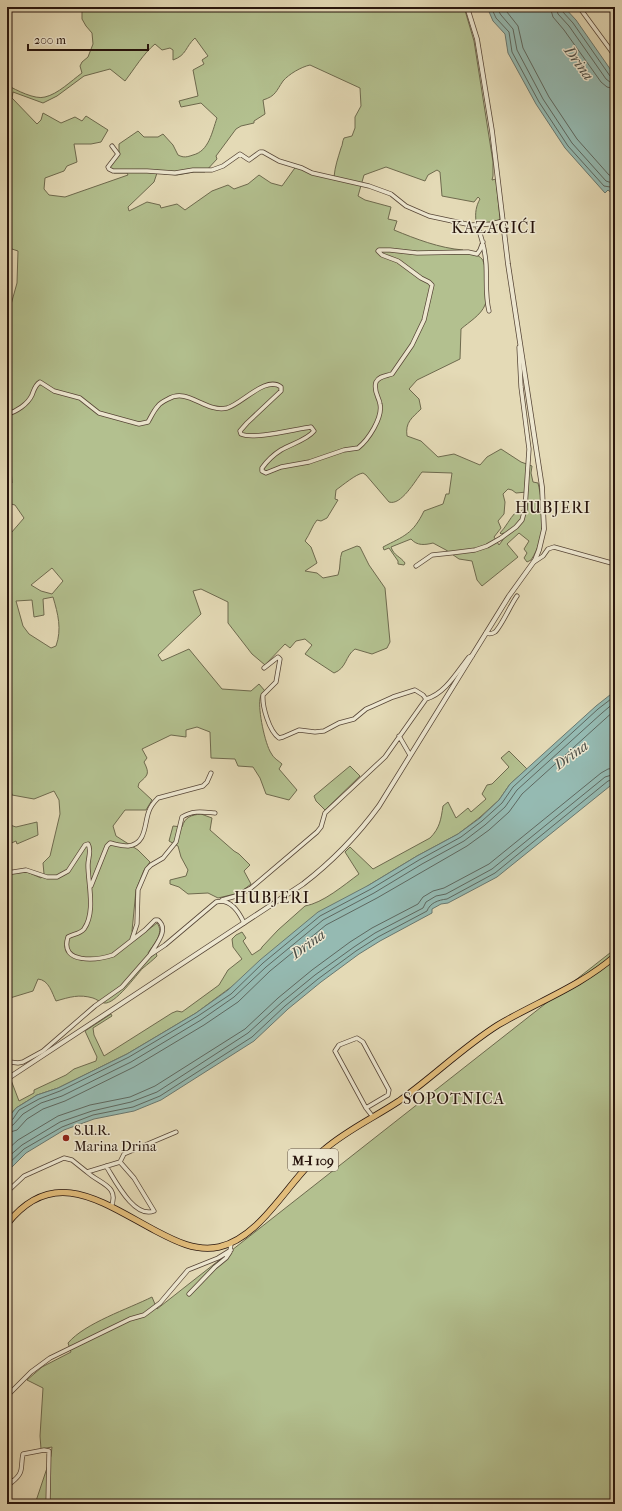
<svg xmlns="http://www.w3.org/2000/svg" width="622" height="1511" font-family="'IM FELL French Canon',serif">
  <rect width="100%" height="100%" fill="#e4dab6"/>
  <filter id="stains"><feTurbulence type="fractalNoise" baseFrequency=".005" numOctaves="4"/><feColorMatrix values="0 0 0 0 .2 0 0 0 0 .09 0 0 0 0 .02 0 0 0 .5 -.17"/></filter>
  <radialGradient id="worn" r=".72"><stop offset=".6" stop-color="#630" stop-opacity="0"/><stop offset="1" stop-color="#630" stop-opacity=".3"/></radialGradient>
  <path fill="#b3c08f" stroke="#6e6a4e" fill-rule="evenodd" d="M82 7H464L474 41 493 162V176L492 180 496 179 500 219 498 221 484 223 476 221C475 213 476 206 480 199L478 197 474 202 442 196 440 172 437 170 428 175 425 181 386 167 364 175 358 196 365 200 391 207 388 219 397 221 394 230C416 239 439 248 463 250L465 253C470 254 478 254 482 259 487 266 489 296 485 305 481 315 469 322 461 329L460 359 417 380 409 389 419 399 421 409C412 418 405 422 407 436L421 441 438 457 454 454 480 465 487 457 501 449 521 462 532 466 531 473 533 482 538 483C544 508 546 538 531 560L527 562 524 558 527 553 524 549 529 541 519 533 507 544 518 557 482 586 477 580 472 561 459 559 446 550 433 543C425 545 417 546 411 539L391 547C394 556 400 556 405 563L404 565 398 564V561L389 548 384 550 383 547C404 536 413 534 424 511L443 504 446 494H449L452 473 422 472C415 481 401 506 389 502L366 475 363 473C356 474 343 485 336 490L335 499 338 500 327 518 321 521 317 520C312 526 310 534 305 541L311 547 317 563 305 571 317 573 323 578 338 575C341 567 339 559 342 552L357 546 360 547 369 565 385 588 390 642 387 648 372 654 355 649C345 656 347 668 334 673L305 654 312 645 305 639 296 641 290 648 285 644 265 665 252 654 228 623V602L201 589 193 591 201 614 158 655 162 661 189 649 222 689 251 691 259 684 265 691C263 693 260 695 260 699 258 710 265 744 271 753 273 758 279 761 282 764L279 769 297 790 289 800 266 794 260 778 253 767 238 766 235 759 211 758 210 732 197 727 186 730V737L171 735 142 749 147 758 144 762C150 774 148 775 139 783L138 787 152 800 146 810H125L113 826 116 836 138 850 150 862 144 870 136 890 132 931 135 940 157 923C165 933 153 945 148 953L151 957 156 953 157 956C153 960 148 964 143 968 136 975 115 1005 104 1003 100 1002 96 999 93 998 79 994 70 997 56 1001 52 993 49 980 38 979L33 991 10 998 8 1004 9 1014 7 1017V874L27 872 41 878 44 874 43 863 50 856 60 814 59 800 54 791 34 799 12 795 7 773V536L11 533 24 518 15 505 7 503V486L12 483 11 468 7 469V319L17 283 18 251 12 249 7 244V85C16 90 35 100 45 97 58 94 71 81 82 73L80 66 82 62 88 57 93 44 92 33 86 26 82 19ZM195 38 208 56 202 60 204 64 193 70 198 96 179 101 181 107 201 103 217 118C212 132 209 151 193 155 187 157 184 158 178 155L173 145 163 134 158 137H144L138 131 119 144V152L110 167 114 173H127L128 175 65 197 49 195 44 189 45 178 64 171 67 166 77 162 74 144H91L101 142 108 130 86 116 82 121 75 117 61 123 43 113 41 120 37 124 12 98 13 92 43 103 57 96 84 76 110 69 125 81C135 68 143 54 155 44L162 50 170 48 173 50V60C187 55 185 47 195 38ZM310 65 360 88 361 106 355 117V128L352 136 344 138C342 142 343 144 341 148 338 158 335 166 334 177L312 172 297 165 282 186 271 183 259 175 248 184 234 189 228 185 212 191 185 210 177 204 161 208 160 205 147 202 129 211 128 207 154 182 157 173 177 175 194 172H205L217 159 216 156 236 129 241 126 254 123V121L265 114 263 100C276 96 276 91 283 81 289 74 301 67 310 65ZM508 489 512 490 516 493 527 492V510H522V514L515 513C510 518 506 527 500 533L501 534 504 533 505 537 499 545 494 537 501 528 498 521 504 514 505 502 503 494ZM52 568 63 581 52 594 41 591 31 585ZM53 597C58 614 62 629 56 646L51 648 29 634 23 626 16 601 32 600 34 617 44 615 43 599Z
    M509 751 527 769 510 784 499 800 479 818 458 834 417 856 369 885 196 1013 127 1054 58 1088 37 1095 16 1108 7 1119V1083L11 1080 19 1101 34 1093V1090L66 1075 74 1069 96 1061 97 1057 85 1031 111 1014 112 1016 93 1028 94 1035 104 1056 172 1013 177 1011 182 1012 219 985 228 970 242 959 233 947 232 939 236 935 242 932 246 938 243 941 252 955 261 949 262 947 278 930 305 906C323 903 344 885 359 874L345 852 350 847 373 869 430 838C440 828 441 819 443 806L448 802 456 818 468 808 471 812 486 799 482 794 487 785 492 784 509 767 501 758Z
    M350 766 360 776 325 810 316 801 314 796Z
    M201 814 212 818 210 830 234 851 239 854 250 865 244 871 251 884 242 891 235 894 218 898 208 893 188 894 179 887 170 884V880L186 876 188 870 181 857 178 846 169 841 173 826 182 827C185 817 191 815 201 814Z
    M37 822 38 835 17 844 16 841 7 845V824L16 827Z
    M615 949V1504H35L51 1456 52 1447 41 1449 40 1436 43 1388 27 1380 42 1367 71 1352 68 1343C85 1323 128 1309 152 1297L157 1309Z"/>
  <path fill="#95bab2" stroke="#697870" d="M487 7H564L576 20 615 76V196L608 190 605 193 565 148 536 104 508 53 505 34 493 21Z
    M615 691V782L497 877 448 903 441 904 432 909V913L380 941 359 954 321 982 288 1009 254 1041 161 1100 134 1111 94 1119 64 1130 26 1153 7 1172V1119L16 1108 37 1095 58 1088 127 1054 196 1013 228 990 260 960 318 912 369 885 417 856 458 834 480 818 499 800 510 784 596 706Z"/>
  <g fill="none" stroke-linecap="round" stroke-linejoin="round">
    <path stroke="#5e6860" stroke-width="1" d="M491 7 496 18 509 32 512 52 539 102 568 146 604 186 610 187 615 191
      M496 7 501 15 513 29 517 50 543 99 572 143 606 181 615 184
      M503 7 518 26 523 48 549 97 577 139 609 175 615 177
      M550 7 553 17 564 30 601 82 607 87 615 89
      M556 7 558 14 569 26 606 79 610 82 615 83
      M561 7 562 11 573 23 610 76 615 78
      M7 1122 13 1119 19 1110 39 1099 60 1091 129 1057 198 1016 231 994 263 963 320 916 371 889 419 860 461 837 482 821 502 803 513 787 598 709 615 696
      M7 1127 13 1125 23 1114 41 1103 62 1096 131 1062 201 1020 234 997 266 967 323 920 374 893 422 864 464 841 485 825 505 807 517 790 602 713 615 702
      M7 1133 17 1130 27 1119 43 1109 65 1101 134 1067 204 1025 238 1002 270 971 326 925 377 898 467 846 489 830 509 812 522 794 615 710
      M7 1150 18 1140 58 1116 90 1105 130 1097 155 1086 245 1029 278 998 312 970 350 942 372 928 418 904 423 897 433 891 444 888 489 864 601 773 608 769 615 768
      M7 1158 22 1145 60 1122 92 1111 131 1102 157 1092 248 1033 282 1002 315 975 354 947 375 933 423 908 426 902 436 896 446 894 492 869 605 777 615 774
      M7 1165 24 1149 62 1127 93 1115 133 1107 160 1096 252 1037 285 1006 318 979 356 951 378 937 427 911C430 903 438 900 447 899L495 873 608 781 615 779"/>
    <g stroke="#574637" stroke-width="5">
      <path id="minor" d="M579 7 615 56
        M112 146 118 154 108 167 109 169 113 171H147L175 173 193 170H212L223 166 240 154 249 160 260 152H263L279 161 302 168 312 173 369 186 391 194 406 206 429 216 471 225 491 224 503 221
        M477 225C482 238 485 250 486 264 487 280 485 295 489 311
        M7 414C16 412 28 404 32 395 34 390 35 385 40 382L54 391 80 398 99 413 139 424 148 422C151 417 154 410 158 406 160 403 164 401 168 399 188 387 205 413 227 408 242 404 266 375 281 387V391L247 423 240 431 241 434C254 440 295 429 311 427L314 431C307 440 291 444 281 450 273 455 267 461 262 468V471L266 473 281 467 309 462 344 450 358 448C368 440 383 418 380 404 379 397 373 391 376 382 379 376 386 376 392 374L412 345 424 320 432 285 429 282 421 278 398 261 382 255 378 251 379 250H390L417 253 468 252 477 254 480 250 483 242
        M534 562 543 556 548 549 554 547 615 564
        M416 566 432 555 451 553 475 550 487 546 501 538 516 527 522 520 525 509 529 449 521 387 519 347
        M486 633C489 634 492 634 495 632 501 627 511 604 517 596
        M264 668 278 657 280 659 276 682 263 695C262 706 269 731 279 738L283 737 299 730 315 732 324 731 339 723 354 719 366 709 373 706 393 697 415 690 423 695 426 699
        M399 736 410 755
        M7 873 26 870 47 877H57L68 871 85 845 88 844C92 850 88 858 88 865 88 884 96 912 84 929 80 934 73 934 68 937 59 965 98 960 113 955L145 930 155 920H158C170 930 155 945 150 955
        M91 886 107 846 110 843C115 844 122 846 128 846 147 844 144 823 149 811 151 805 154 802 158 798L203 786 207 782 211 773
        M222 900 236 896 251 888 317 832 321 827 325 813 385 757 426 699C445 694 457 672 469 657L472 656
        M132 939 137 924 138 890 147 869 151 865 163 858 176 842 182 817C193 810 203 812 215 813
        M7 1064 10 1062 18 1063 23 1062 43 1051 95 1006 122 987 150 955 165 945 216 902C230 898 239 912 244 923
        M366 1108 388 1095 389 1090 363 1042 357 1038 339 1045 335 1051 366 1108 373 1117
        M120 1162 124 1154 176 1132
        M87 1172C100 1184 120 1186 111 1207
        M7 1192 24 1176 64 1158 72 1160 87 1172 120 1162 134 1178 154 1211C134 1219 115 1180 106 1166
        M189 1294 215 1267 226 1258 230 1252 231 1243
        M7 1396 31 1372 50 1358 130 1319 144 1315 160 1303 188 1270 218 1258 231 1250
        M7 1475 12 1482 7 1486
        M12 1482C25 1472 20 1467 23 1454L44 1450 49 1451 48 1504"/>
    </g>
    <g stroke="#574637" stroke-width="5.5">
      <path id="tertiary" d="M7 1079 303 884C333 861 357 836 379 806L509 596 535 560 539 550 544 529 542 487 508 264 492 131 477 39 467 7"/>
    </g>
    <g stroke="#28150d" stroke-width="7">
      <path id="primary" d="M7 1224C54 1164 103 1203 156 1231 175 1241 196 1252 219 1247 263 1237 290 1177 325 1149 347 1130 375 1117 399 1101 433 1077 463 1047 498 1025 537 1002 581 986 615 956"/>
    </g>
    <use href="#minor" stroke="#ede7d0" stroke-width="3.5"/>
    <use href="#tertiary" stroke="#ede7d0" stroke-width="4"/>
    <use href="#primary" stroke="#e2bd7b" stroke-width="5.5"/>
  </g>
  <circle fill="#8f2418" stroke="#ede7d0" stroke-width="1.5" cx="66" cy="1138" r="4"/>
  <g text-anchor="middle" stroke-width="3" stroke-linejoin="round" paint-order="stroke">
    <rect fill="#ede7d0" stroke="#635448" stroke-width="1" x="288" y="1149" width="50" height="22" rx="3"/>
    <g font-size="13" font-weight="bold" fill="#28150d">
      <text x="313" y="1165">M-I 109</text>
    </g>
    <g font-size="14" fill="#28150d" stroke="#ede7d0" text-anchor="start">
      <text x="74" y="1135">S.U.R.<tspan x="74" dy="16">Marina Drina</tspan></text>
    </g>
    <g font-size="15" font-style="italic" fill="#4e4f47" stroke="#ede7d0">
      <text transform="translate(579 63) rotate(54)" y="5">Drina</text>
      <text transform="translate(571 755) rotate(-36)" y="5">Drina</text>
      <text transform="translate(308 944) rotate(-36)" y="5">Drina</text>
    </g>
    <g font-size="16" letter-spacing="1" fill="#28150d" stroke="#ede7d0">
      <text x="494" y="233">KAZAGIĆI</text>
      <text x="553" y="513">HUBJERI</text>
      <text x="272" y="903">HUBJERI</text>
      <text x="454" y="1104">SOPOTNICA</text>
    </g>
  </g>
  <rect width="622" height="1511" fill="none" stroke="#e4dab6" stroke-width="24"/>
  <rect x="8" y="8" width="606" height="1495" fill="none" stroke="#28150d" stroke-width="2"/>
  <rect x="12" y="12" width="598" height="1487" fill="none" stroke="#28150d"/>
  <path d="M28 44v6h120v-6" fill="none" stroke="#28150d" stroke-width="2"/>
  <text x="34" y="44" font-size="12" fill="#28150d" stroke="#ede7d0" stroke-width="3" paint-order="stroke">200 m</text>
  <rect width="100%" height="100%" filter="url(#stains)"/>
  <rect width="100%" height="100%" fill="url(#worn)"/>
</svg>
